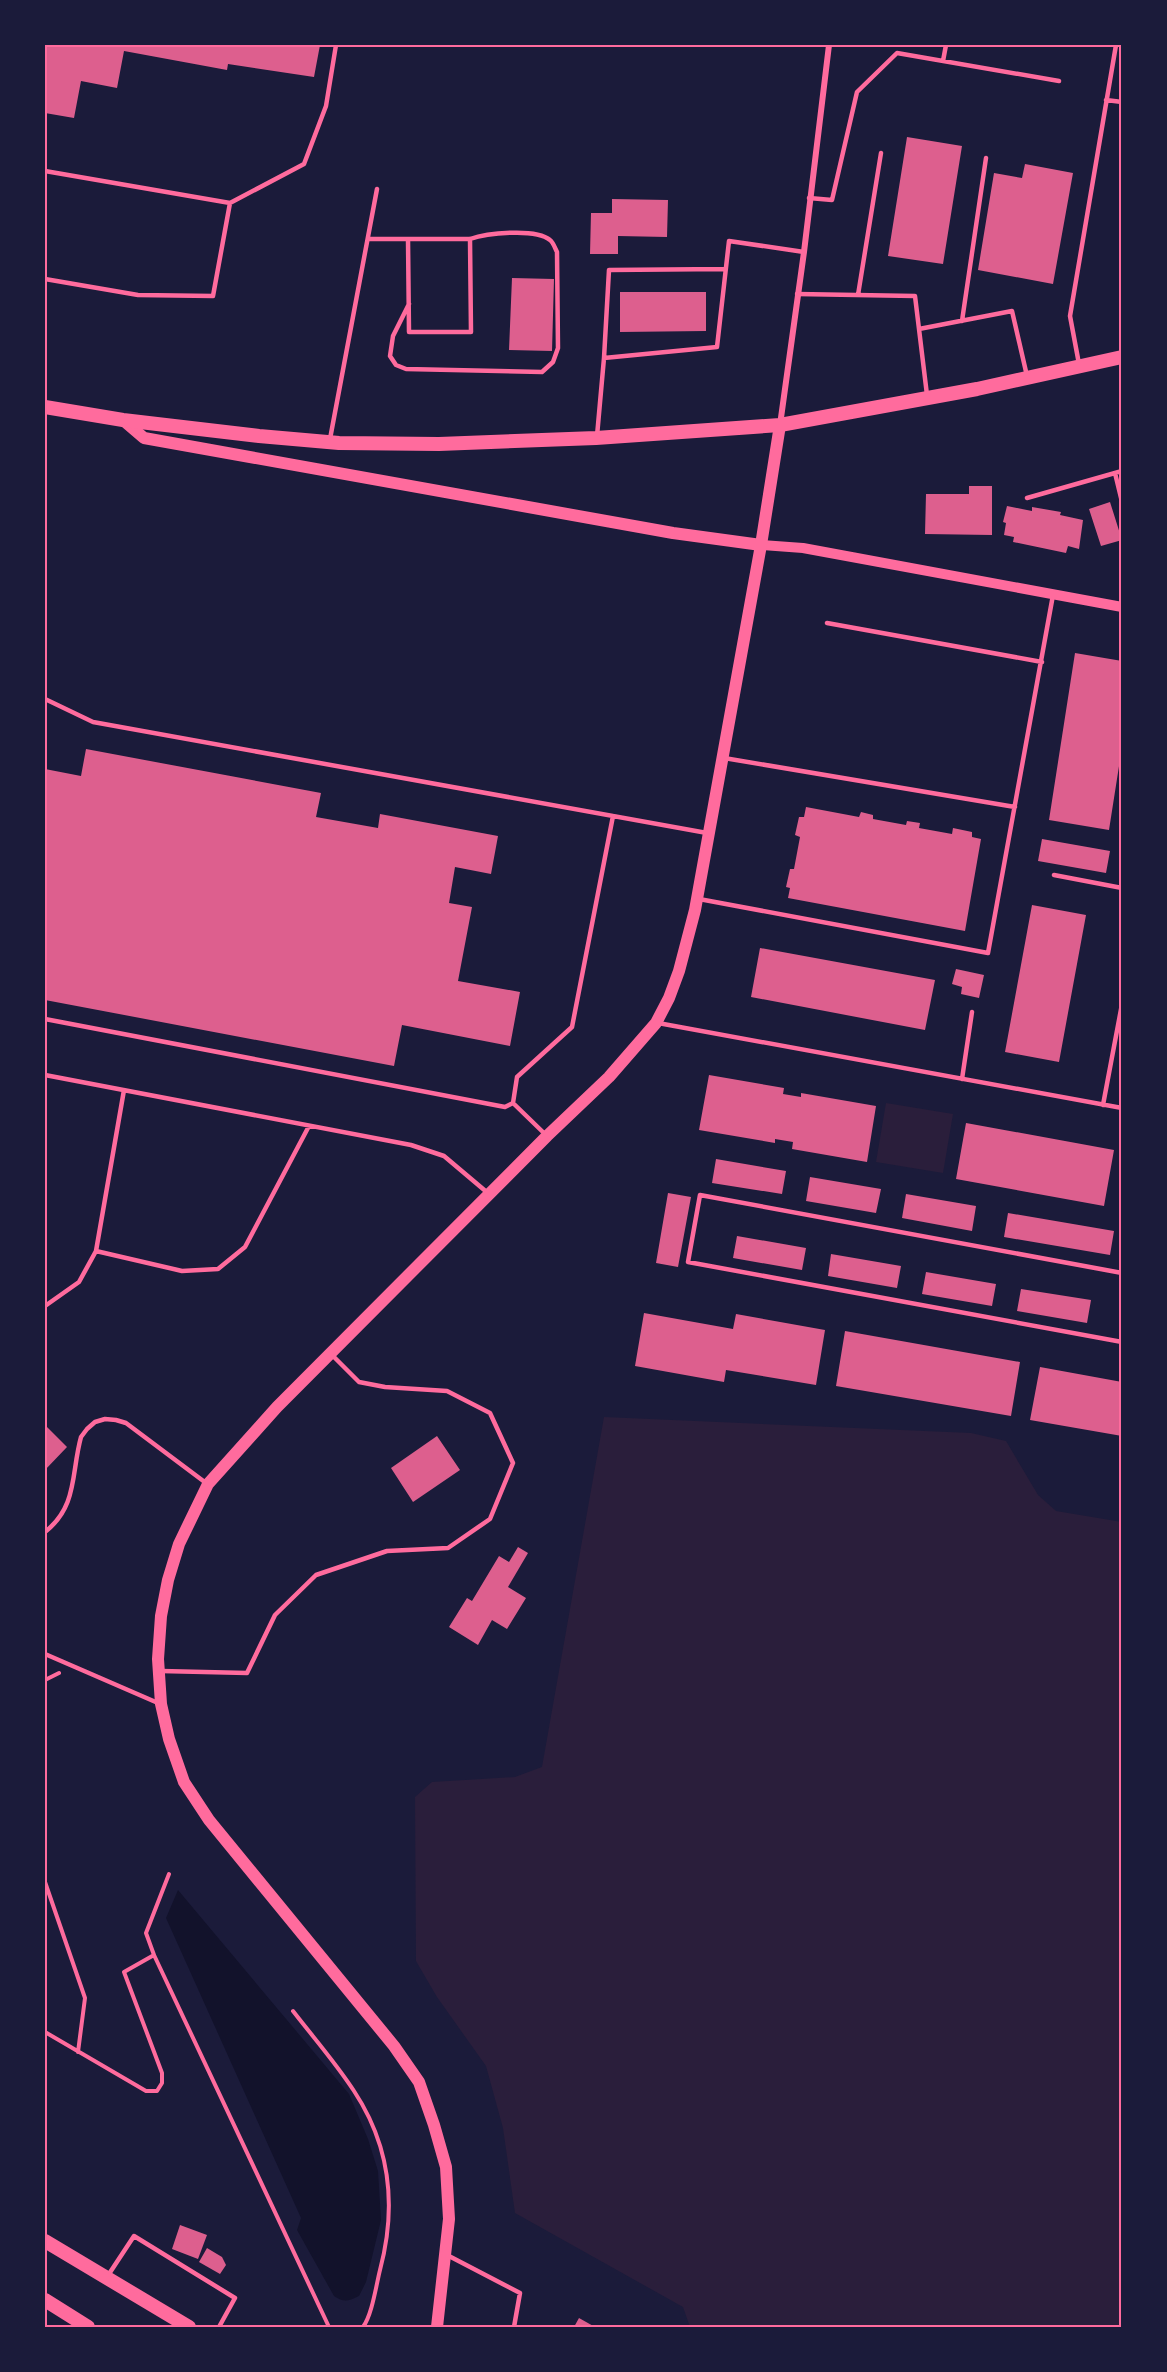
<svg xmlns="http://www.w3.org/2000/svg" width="1167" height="2372" font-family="Jost,sans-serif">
  <rect width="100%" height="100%" fill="#1b1b3a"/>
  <path fill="#2a1e3b" d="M886 1103 953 1114 943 1173 876 1162Z
    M604 1417 971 1433 1006 1441 1038 1495 1056 1511 1122 1522V2327H690L683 2307 515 2213 503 2128 486 2066 437 1997 416 1961 415 1797 432 1782 515 1777 542 1767Z"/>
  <path fill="#12122b" d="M178 1890 349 2094 368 2139 378 2171 381 2220 366 2282 359 2296C349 2301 344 2303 334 2296L297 2230 301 2218 166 1918Z"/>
  <path fill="#dd5f8e" d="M45 45H320L314 77 228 64 227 70 124 51 117 88 81 81 74 118 45 113Z
    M907 137 962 146 943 264 888 256Z
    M1025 164 1073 173 1053 284 978 270 994 173 1022 178Z
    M612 199 668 200 667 237 618 236V254H590L591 213H612Z
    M512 278 554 279 552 351 509 350Z
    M620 292H706V331L620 332Z
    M969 486H992V535L925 534 926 494H969Z
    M1110 502 1122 540 1101 546 1089 509Z
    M1007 506 1032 511V507L1061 512 1060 515 1083 520 1079 549 1068 546 1066 553 1013 542 1014 537 1004 535 1006 523 1003 522Z
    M1075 653 1122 661V747L1109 830 1049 820Z
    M86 749 321 793 316 817 378 828 380 814 498 836 491 874 455 867 449 903 472 907 458 981 520 992 510 1046 402 1025 394 1066 45 1000V769L81 776Z
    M806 807 859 817 861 812 873 815V819L906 825 907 821 920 823 919 828 952 834 953 828 972 832V837L981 839 965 931 788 898 790 888 786 887 790 869H794L800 837 795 835 799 817H804Z
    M1042 839 1110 851 1106 873 1038 861Z
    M1032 905 1086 915 1059 1062 1005 1052Z
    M760 948 935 980 925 1030 751 997Z
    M956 969 984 975 979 998 961 994 962 987 952 984Z
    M709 1075 784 1088 783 1094 801 1097V1093L876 1106 867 1162 792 1149 793 1142 775 1139V1143L699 1130Z
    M966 1123 1114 1150 1104 1206 956 1179Z
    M716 1159 786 1171 782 1194 712 1183Z
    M810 1177 881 1189 876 1213 806 1201Z
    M668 1193 691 1197 678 1267 656 1263Z
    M906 1194 976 1206 972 1231 902 1218Z
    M1008 1213 1114 1231 1110 1255 1004 1237Z
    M737 1236 806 1248 802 1270 733 1258Z
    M831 1254 901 1266 897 1288 828 1276Z
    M926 1272 996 1284 992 1306 922 1294Z
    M1021 1289 1091 1300 1087 1323 1017 1311Z
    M644 1313 733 1329 736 1314 825 1330 816 1385 726 1370 724 1382 635 1366Z
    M845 1331 1020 1362 1011 1416 836 1386Z
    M1040 1367 1122 1382V1436L1030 1420Z
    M45 1425 67 1447 45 1470Z
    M437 1436 460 1470 413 1502 391 1468Z
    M518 1547 528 1553 508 1587 526 1598 507 1629 492 1620 478 1645 449 1627 467 1598 472 1601 499 1556 509 1562Z
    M180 2225 207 2235 198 2259 172 2249Z
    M207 2248 222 2257 226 2265 220 2274 199 2262Z
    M579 2318 595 2327H574Z"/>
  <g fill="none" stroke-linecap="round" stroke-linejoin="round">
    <path stroke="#ff6b9d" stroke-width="4" d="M45 1680 59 1673
      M45 1882 85 1998 78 2052
      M154 1955 146 1933 169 1874
      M293 2011C313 2037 336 2063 354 2091 391 2147 397 2206 380 2270 376 2286 372 2315 363 2327
      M45 2032 146 2091H157L162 2083V2073L124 1972 154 1955 329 2327"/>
    <path stroke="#ff6b9d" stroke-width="4.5" d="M943 61 946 45
      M1106 100 1122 102
      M45 171 230 203 213 296 138 295 45 279
      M809 198 832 200 857 92 897 53 1059 81
      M230 203 304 164 326 106 336 45
      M368 239H470L471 332H409L408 239
      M725 269 609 270 604 358 717 347 729 241 804 252
      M797 294 915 296 927 395
      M858 295 881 153
      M409 304 393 336 390 356 396 365 406 369 542 372 553 362 558 348 557 252C555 248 553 242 550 240 536 228 487 233 470 239
      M962 321 986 158
      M919 329 1012 311 1027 376
      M1079 364 1070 316 1116 45
      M597 436 604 358
      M330 439 377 189
      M1115 473 1122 502
      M1027 498 1122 471
      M827 623 1042 662
      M45 699 93 722 707 833
      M724 758 1015 807
      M1054 875 1122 888
      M699 899 988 953 1053 595
      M45 1019 505 1107 513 1103
      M658 1023 1122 1108
      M45 1075 411 1145 444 1156 489 1194
      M962 1079 972 1012
      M1103 1105 1122 1004
      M547 1136 513 1103 517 1077 572 1027 613 816
      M96 1251 182 1271 218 1269 245 1247 309 1126
      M1122 1273 700 1195 688 1262 1122 1342
      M45 1306 79 1282 96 1251 124 1090
      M45 1532C78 1506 71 1473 81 1437L87 1429 95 1422 105 1419 116 1420 126 1423 206 1483
      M45 1654 158 1703
      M161 1671 247 1673 275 1615 316 1575 387 1551 448 1548 490 1519 513 1463 490 1413 447 1391 385 1387 359 1382 331 1354
      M447 2255 520 2293 514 2327
      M107 2277 134 2236 235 2298 219 2327"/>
    <path stroke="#ff6b9d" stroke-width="6" d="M780 425 804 252 829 45"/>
    <path stroke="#ff6b9d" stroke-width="10" d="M761 545 803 548 1122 607"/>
    <path stroke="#ff6b9d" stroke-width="12" d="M123 420 144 438 673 533 761 545
      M437 2327 449 2219 446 2167 434 2125 419 2082 394 2046 209 1820 184 1782 169 1739 161 1704 158 1659 161 1616 168 1580 179 1544 208 1484 277 1407 547 1136 609 1077 656 1023 669 998 679 971 695 910 761 545 780 425"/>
    <path stroke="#ff6b9d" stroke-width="14" d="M45 407 123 420 259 436 339 443 439 444 596 438 780 425 977 389 1122 357
      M45 2241 189 2327
      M45 2300 88 2327"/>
  </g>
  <rect width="1167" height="2372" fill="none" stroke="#1b1b3a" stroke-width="93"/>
  <rect x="46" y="46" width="1074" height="2280" fill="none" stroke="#ff6b9d" stroke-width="2"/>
</svg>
